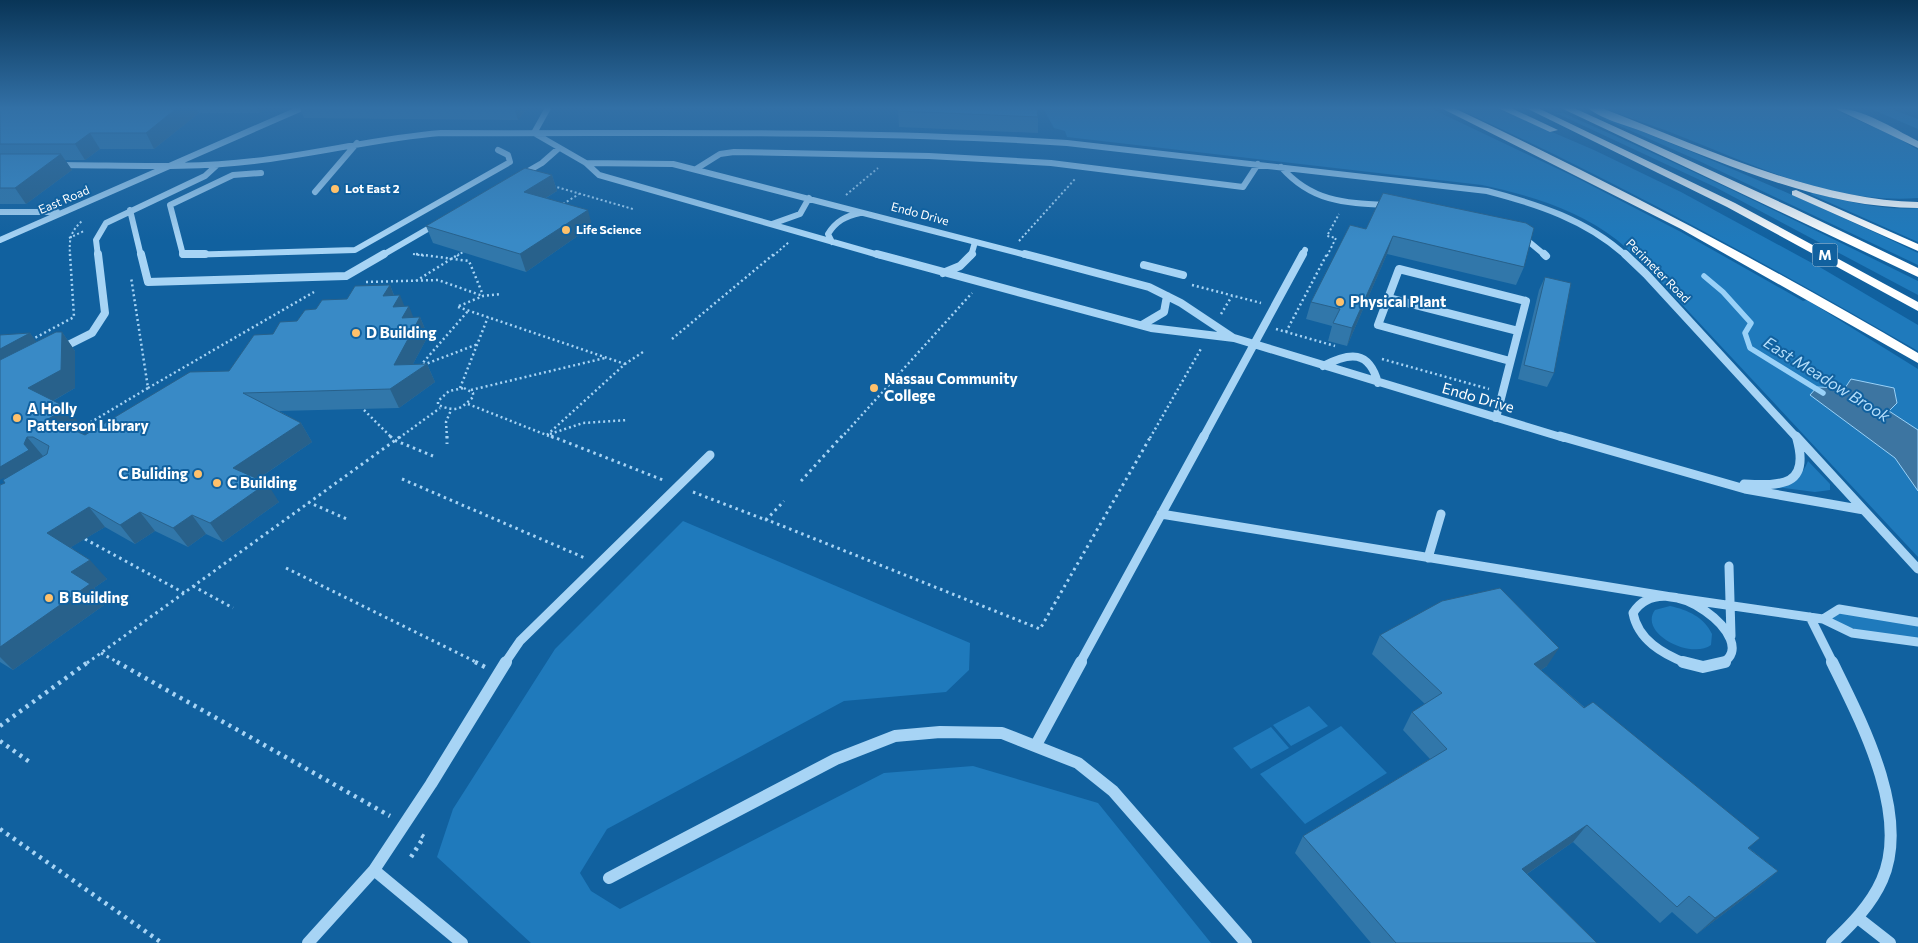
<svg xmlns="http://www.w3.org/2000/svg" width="1918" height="943" font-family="Commissioner,sans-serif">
  <rect width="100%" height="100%" fill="#11619f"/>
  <path fill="#1f7abc" d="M1043 108H1430L1575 177 1681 232 1803 301 1807 300 1918 369V557L1662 283C1647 269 1633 253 1617 240 1579 210 1529 195 1482 185L1067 137 1065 131 1054 128Z
    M1456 108H1496L1594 150 1681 192 1823 269 1918 325V351C1767 264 1615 180 1456 108Z
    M1602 108H1830L1896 137 1918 150V198C1835 204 1760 168 1685 138 1658 127 1630 118 1602 108Z
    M1869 108H1888L1918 119V129Z
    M1556 113H1563C1683 165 1801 223 1918 281V295L1715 187Z
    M1609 118C1713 160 1816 204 1918 253V265L1697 160 1604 119Z
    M1813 193C1847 201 1883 211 1918 208V242L1810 194Z
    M1808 461 1830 484V490L1815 492 1777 487C1791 482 1803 476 1808 461Z
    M683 521 970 643 969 670 946 692 844 701 607 829 580 873 591 891 620 909 884 773 973 766 1098 803 1211 943H531L437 857 453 809 555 649Z
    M1670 606C1688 610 1704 617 1712 634L1711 645C1691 660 1638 633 1655 610Z
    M1839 609 1918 622V643L1815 620Z
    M1309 706 1328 726 1291 746 1273 725Z
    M1341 726 1387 773 1305 824 1260 774Z
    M1271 727 1289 748 1251 769 1233 748Z"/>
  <path fill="#3d75a1" stroke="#99d1f8" d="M1851 379 1894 388 1897 403 1889 411 1918 430V491L1895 458 1810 395 1817 387 1845 388Z"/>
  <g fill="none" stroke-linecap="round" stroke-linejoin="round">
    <path stroke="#99d1f8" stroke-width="5.5" d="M1704 276 1723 292 1751 323 1745 333 1750 348 1823 393"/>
    <path stroke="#a7d4f5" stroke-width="2" stroke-dasharray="2 2.5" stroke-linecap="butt" d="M553 186 633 209
      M846 195 878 168
      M563 204 579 194
      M69 238 84 231
      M1019 241 1075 179
      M413 254 426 256
      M70 256C69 239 70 232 83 220
      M457 256 463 252
      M773 256 789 242
      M1327 256 1336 238 1327 236 1339 214"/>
    <path stroke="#a7d4f5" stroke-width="2.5" stroke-dasharray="2 3" stroke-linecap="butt" d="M416 254 469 261 483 295
      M416 281 459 254
      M366 282 438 280 483 296
      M1192 285 1261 303
      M459 306 483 296 501 294
      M458 307 625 364
      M1221 314 1232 296
      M1276 329 1335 346
      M1286 332 1327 254
      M672 339 774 254
      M31 340 74 317 70 254
      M1382 359 1489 389
      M423 365 478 344
      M420 366 468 311
      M148 388 314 292
      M460 388 488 317
      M464 388 473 393V397C460 410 456 412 438 405V401L449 391Z
      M471 390 605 358
      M468 404 554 438
      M364 410 392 438
      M86 425 148 388 131 277
      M550 434 583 423 628 420
      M547 435 625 364 643 352
      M399 438 440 408
      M447 438 446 422 451 410
      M841 438 972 293
      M1150 438 1202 347"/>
    <path stroke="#a7d4f5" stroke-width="3" stroke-dasharray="2.5 4" stroke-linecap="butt" d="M390 436 394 440 433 456
      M447 436V444
      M551 436 663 480
      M402 479 585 558
      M801 481 842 436
      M693 492 766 520 784 501
      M308 502 349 520
      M765 519 1040 629 1151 436
      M85 539 184 593
      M286 568 478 663
      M193 586 233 608
      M101 653 119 663
      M87 663 401 436"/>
    <path stroke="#a7d4f5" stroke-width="4.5" stroke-dasharray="3 5" stroke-linecap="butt" d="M117 662 390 816
      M475 662 485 667
      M0 726 88 662
      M0 741 31 763
      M0 829 162 943
      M411 857 424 837 418 833"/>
    <path stroke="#a7d4f5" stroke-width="6" d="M534 133 586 163 599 175 882 256
      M534 133 548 108
      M586 163 673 164 1030 256
      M57 165C123 165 188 169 254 161 317 154 378 138 441 133 649 134 860 129 1067 143L1487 191C1537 204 1587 220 1626 256
      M1281 167C1312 202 1344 203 1388 205
      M696 169 720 154 734 152 929 156 1051 163 1243 187 1258 164
      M261 173 233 175 170 205 183 255 355 250 510 162 508 155 498 150
      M523 174 542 163 559 148
      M315 192 357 143
      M130 210 141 256
      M0 212H57
      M772 224 800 214 809 198
      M1522 236 1546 256
      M0 240 302 108
      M832 242 828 234C836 221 846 216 860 213
      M98 256 96 240 106 223 205 176 217 165
      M381 256 438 223
      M971 256 975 242
      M1302 256 1305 250"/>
    <path stroke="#a7d4f5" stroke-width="8" d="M141 254 148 282 346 276 384 254
      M183 254H205
      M877 254 1151 328 1234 338 1564 438
      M1025 254 1149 287 1181 303 1232 337
      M1544 254 1546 256
      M1625 254 1646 274 1797 438
      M1144 265 1183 275
      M943 273 960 266 972 254
      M1388 298 1518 331
      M1142 325 1164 312 1167 296
      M62 348 92 333 105 313 98 254
      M1323 366C1350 352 1369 350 1378 383
      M1496 418 1526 301 1399 269 1378 325 1510 361
      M1203 438 1303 254"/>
    <path stroke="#a7d4f5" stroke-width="9" d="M1560 436 1745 489 1864 510
      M1796 436 1918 569
      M1744 484C1782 486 1810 486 1797 439
      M1161 514 1671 597 1823 619
      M1428 558 1441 514
      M1729 566 1731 636
      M1810 617 1833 663
      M1918 622 1839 609 1823 619 1852 633 1918 642
      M505 663 520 641 710 455
      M1080 663 1204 436
      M1686 663C1663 654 1638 640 1633 613 1665 562 1764 642 1722 663"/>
    <path stroke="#a7d4f5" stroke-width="12" d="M1683 662 1703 667 1725 662
      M1036 745 1081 662
      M374 870 462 943
      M609 878 836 759 895 736 940 732 1002 733 1078 763 1113 791 1246 943
      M1858 918 1890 943
      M308 943 374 870 431 784 506 662
      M1832 943C1851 925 1871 905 1882 880 1911 815 1861 721 1832 662"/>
    <path fill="#fff" fill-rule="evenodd" d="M1441 108H1454C1612 183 1767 264 1918 353V363L1681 229Z
      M1498 108H1511L1558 130 1550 132Z
      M1526 108H1538L1735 203 1918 302V311L1727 207Z
      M1561 108H1574L1793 208 1918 268V277Z
      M1588 108H1602C1697 145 1816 201 1918 202V208C1826 208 1735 168 1651 135 1633 127 1602 120 1588 108Z
      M1834 108C1863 108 1892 128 1918 141V148Z
      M1796 190 1918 244V251L1792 195V191Z"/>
  </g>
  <path fill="#3177aa" d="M0 108H266L260 113H199L154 149H100L85 160H65L72 170 26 204H0Z
    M300 108H527L518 120 304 118Z
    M600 108H650L649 110 600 109Z
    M898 108 1038 117V133L899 127Z
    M552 175 557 191 546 198 592 226 526 272 433 243 426 226Z
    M1350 225 1524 267 1516 285 1387 254 1347 346 1328 341 1332 326 1306 319 1311 302Z
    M1545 277 1554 373 1547 387 1518 379 1539 290Z
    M390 285 394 295 413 318 420 317 428 336 413 364H427L435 382 399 408 279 411 301 423 312 442 258 479 279 502 223 542 206 534 188 547 155 531 135 544 105 527 71 547 107 579 94 588 107 603 13 670 0 662V485L5 483V479L4 478 30 333 36 342 62 332 75 351V388L53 401 82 427 76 431 85 435 229 371 273 334 297 321 316 309Z
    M1380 635 1547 666 1541 670 1749 848 1778 871 1759 887 1697 934 1672 912 1660 923 1573 842 1527 874 1597 943H1371L1295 853 1303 836 1430 759 1403 730 1412 712 1425 704 1372 654Z"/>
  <path fill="#28618b" d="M177 108H196L199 113 154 149 146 133Z
    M257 108H266L260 113Z
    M514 108H527L518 120Z
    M90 133 100 149 85 160 75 144Z
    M61 154 72 170 26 204 15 188Z
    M552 175 557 191 529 208 524 192Z
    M588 210 592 226 526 272 520 254Z
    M1393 236 1387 254 1347 346 1352 328Z
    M390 285 396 301 400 295 406 310 409 306 416 324 420 317 428 336 405 379 427 364 435 382 399 408 390 389 394 365 383 296Z
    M62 332 75 351V388L42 407 28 388Z
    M30 333 44 352 0 375V349Z
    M68 408 82 427 63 438 48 419Z
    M301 423 312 442 246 487 233 468Z
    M27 437 43 456 40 462 13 488 4 478 0 480V467L24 444Z
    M267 483 279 502 223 542 210 523Z
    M89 507 105 527 63 552 47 533Z
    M140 512 155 531 135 544 120 525Z
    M192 515 206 534 188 547 173 528Z
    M90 560 107 579 94 588 107 603 13 670 0 657V647L71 572Z
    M1559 648 1547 666 1523 682 1534 664Z
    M1587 825 1573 842 1509 886 1522 869Z
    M1778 871 1759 887 1697 934 1715 918Z"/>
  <path fill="#398ac6" stroke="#28618b" d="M0 108H177L146 133H90L75 144H0Z
    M898 108H1037L1038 117 898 111Z
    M0 154H61L15 188H0Z
    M525 168 552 175 524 192 588 210 520 254 426 226Z
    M1383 193 1526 223 1534 228 1524 267 1393 236 1352 328 1333 323 1340 309 1311 302 1350 225 1366 229Z
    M1545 277 1571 283 1554 373 1524 365Z
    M390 285 383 296 400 295 393 307 409 306 402 318 420 317 394 365 427 364 390 389 243 393 301 423 233 468 267 483 210 523 192 515 173 528 140 512 120 525 89 507 47 533 90 560 71 572 90 584 0 647V485L5 483 3 480 47 454 49 446 33 437H27L24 444 29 450 0 467V360L56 332H62L61 370 28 388 68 408 48 419 85 435 190 372 229 371 254 335 273 334 280 322 297 321 305 310 316 309 322 300 347 299 355 286Z
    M30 333 0 349V335Z
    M1500 588 1559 648 1534 664 1584 708 1593 702 1760 838 1748 848 1778 871 1715 918 1689 896 1677 907 1587 825 1522 869 1597 943H1396L1303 836 1447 749 1412 712 1442 693 1380 635 1442 601Z"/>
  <linearGradient id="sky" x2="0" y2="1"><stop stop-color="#093557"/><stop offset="0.45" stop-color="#3270a6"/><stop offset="1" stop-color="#3270a6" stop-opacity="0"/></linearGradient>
  <rect width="1918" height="240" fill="url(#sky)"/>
  <g fill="#ffc16b" stroke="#11619f" stroke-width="2">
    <circle cx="335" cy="189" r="5"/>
    <circle cx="566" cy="230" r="5"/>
    <circle cx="1340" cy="302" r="5"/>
    <circle cx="356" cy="333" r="5"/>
    <circle cx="874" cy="388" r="5"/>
    <circle cx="17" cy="418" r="5"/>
    <circle cx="198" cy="474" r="5"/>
    <circle cx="217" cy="483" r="5"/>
    <circle cx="49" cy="598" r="5"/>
  </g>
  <g text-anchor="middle" stroke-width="4" stroke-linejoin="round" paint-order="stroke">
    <g font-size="12" font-weight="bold" fill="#fff" stroke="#11619f" text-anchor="start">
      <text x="345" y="193">Lot East 2</text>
      <text x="576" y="234">Life Science</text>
    </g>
    <g font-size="12" fill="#fff" stroke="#11619f">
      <text transform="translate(64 200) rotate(-23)" y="4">East Road</text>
      <text transform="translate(920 214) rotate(15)" y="4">Endo Drive</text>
      <text transform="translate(1658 271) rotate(45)" y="4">Perimeter Road</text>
    </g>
    <rect fill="#11619f" stroke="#b8d0e2" stroke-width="1" x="1812.5" y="243.5" width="25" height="23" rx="4"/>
    <g font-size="14" font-weight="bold" fill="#fff">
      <text x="1825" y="260">M</text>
    </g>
    <g font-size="15" font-weight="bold" fill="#fff" stroke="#11619f" text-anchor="start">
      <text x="1350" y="307">Physical Plant</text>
      <text x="366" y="338">D Building</text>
      <text x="884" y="384">Nassau Community<tspan x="884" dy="17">College</tspan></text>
      <text x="27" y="414">A Holly<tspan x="27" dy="17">Patterson Library</tspan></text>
      <text x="188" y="479" text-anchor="end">C Buliding</text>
      <text x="227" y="488">C Building</text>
      <text x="59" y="603">B Building</text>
    </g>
    <g font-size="15" fill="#fff" stroke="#11619f">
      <text transform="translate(1478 398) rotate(16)" y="5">Endo Drive</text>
    </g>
    <g font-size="16" font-style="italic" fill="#b4defb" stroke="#11619f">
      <text transform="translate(1827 379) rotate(32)" y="6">East Meadow Brook</text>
    </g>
  </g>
</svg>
